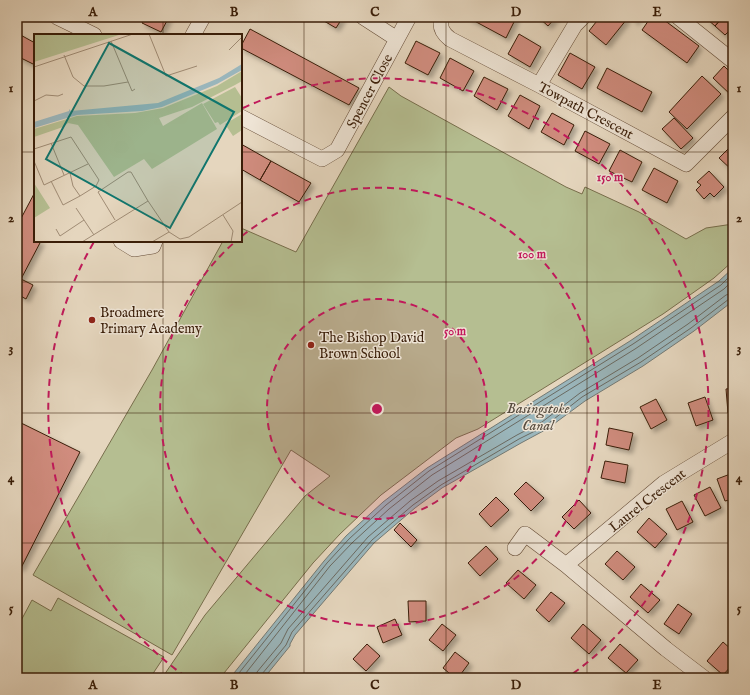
<svg xmlns="http://www.w3.org/2000/svg" width="750" height="695" font-family="'IM FELL English',serif">
  <defs>
    <filter id="shadow"><feDropShadow dx="3.5" dy="3.5" stdDeviation="2" flood-color="#0004"/></filter>
  </defs>
  <rect width="100%" height="100%" fill="#e5d6be"/>
  <filter id="stains"><feTurbulence type="fractalNoise" baseFrequency=".005" numOctaves="4"/><feColorMatrix values="0 0 0 0 .2 0 0 0 0 .09 0 0 0 0 .02 0 0 0 .5 -.17"/></filter>
  <radialGradient id="worn" r=".72"><stop offset=".6" stop-color="#630" stop-opacity="0"/><stop offset="1" stop-color="#630" stop-opacity=".3"/></radialGradient>
  <path fill="#b5be91" stroke="#776e4c" d="M389 87 401 96 566 187 582 194 585 187 639 212 686 239 706 228 733 224V261L714 278 663 314 478 429 456 438 381 495 340 534 313 563 220 678H162L205 615 305 496 330 476 291 450 172 655 33 575 152 370 223 241H241V228L296 252Z
    M58 598 164 657 150 678H17V628L32 600 51 611Z"/>
  <path fill="#9ab6bc" stroke="#737974" d="M733 268V301L694 331 643 366 585 401 547 429 521 443 442 488 415 508 374 543 295 635 290 644V646L264 678H230L324 561 346 536 383 502 427 468 630 341 719 281Z"/>
  <g fill="none" stroke-linecap="round" stroke-linejoin="round">
    <path stroke="#6a6a62" stroke-width="1" d="M235 678 327 563 349 539 386 505 429 471 633 344 721 285 733 273
      M242 678 330 566 353 542 389 509 432 475 635 349 724 289 733 280
      M256 678 257 672 281 643 288 629 368 537 410 501 438 481 517 435 542 422 580 393 638 358 688 324 726 295 733 293
      M261 678 262 674 286 645 292 632 372 540 413 505 441 485 519 439 545 426 582 397 641 362 691 328 729 299 733 298"/>
  </g>
  <path fill="#d08c7e" stroke="#391d08" filter="url(#shadow)" d="M145 17H169L161 32 142 23Z
    M326 17H343L336 28 324 21Z
    M467 17H514L516 18 506 38Z
    M538 17H556L548 26Z
    M600 17H624L627 19 606 45 589 31Z
    M631 17H639L635 22Z
    M651 17H660L699 46 687 63 642 30Z
    M709 17H723L715 26 707 19Z
    M723 17H733V27L725 35 715 26Z
    M250 29 359 88 349 105 241 48V46Z
    M17 33 35 43V65L17 56Z
    M519 34 541 47 530 67 508 54Z
    M416 41 440 53 428 75 405 63Z
    M570 53 595 67 582 89 558 75Z
    M450 58 474 71 463 91 440 78Z
    M724 66 733 75 732 96 713 78Z
    M607 68 652 92 642 112 597 88Z
    M702 76 721 94 687 129 669 112Z
    M484 77 508 89 497 110 474 96Z
    M520 95 540 106 529 129 508 116Z
    M552 113 574 125 564 145 541 132Z
    M674 118 693 138 681 149 662 129Z
    M585 131 610 144 599 164 575 151Z
    M241 144 271 161 260 180 241 169Z
    M733 144V171L719 158Z
    M620 150 642 162 632 182 609 171Z
    M271 161 311 183 299 202 260 180Z
    M654 168 678 181 667 203 642 190Z
    M709 171 724 187 714 197 710 193 704 199 696 190 701 185 697 182Z
    M35 192V241H41L21 279 33 285 26 299 17 294V226Z
    M733 388V412L728 413 726 389Z
    M705 397 713 420 696 426 688 403Z
    M656 399 667 420 651 429 640 407Z
    M17 421 80 452 21 568 17 566Z
    M609 428 633 433 629 450 606 445Z
    M605 461 628 465 625 483 601 478Z
    M733 473V499L725 501 717 479Z
    M526 482 544 498 531 511 514 494Z
    M710 487 721 508 705 516 694 495Z
    M496 497 509 510 491 527 479 514Z
    M579 500 591 513 574 529 562 517Z
    M682 501 693 522 677 530 666 509Z
    M649 518 667 534 655 548 637 532Z
    M400 523 417 540 411 547 394 530Z
    M486 546 498 559 480 576 468 563Z
    M617 551 635 567 623 580 605 564Z
    M518 570 536 585 524 599 506 583Z
    M641 584 660 600 648 613 630 597Z
    M551 592 565 603 549 622 536 610Z
    M408 601H426V621L409 622Z
    M678 604 692 614 679 634 664 624Z
    M395 619 402 635 383 643 377 627Z
    M442 624 456 635 443 651 429 640Z
    M583 624 601 640 589 654 571 638Z
    M723 642 733 651V664L723 675 707 661Z
    M367 644 380 656 366 671 353 659Z
    M620 644 638 660 626 673 608 658Z
    M455 652 469 663 458 678H455L443 668Z
    M652 674 660 678H650Z"/>
  <g fill="none" stroke-linecap="round" stroke-linejoin="round">
    <g stroke="#644b36" stroke-width="16">
      <path id="minor" d="M57 17 94 35
        M363 17 397 39
        M442 17C439 27 442 33 450 39L539 85 686 164 733 117
        M678 17 733 61
        M193 35 203 17
        M539 85 575 25 583 17
        M241 117 322 159 337 150 409 17
        M121 241 134 249 153 246 155 241
        M515 548 525 534 566 565 666 649 704 678
        M566 565 664 483 733 441"/>
    </g>
    <use href="#minor" stroke="#eee4d5" stroke-width="15"/>
  </g>
  <path fill="none" stroke="#391d08" stroke-width="1" stroke-opacity="0.55" d="M163 17V35M304 17V678M446 17V678M587 17V678M17 152H35M241 152H733M163 241V678M17 282H733M17 413H733M17 543H733"/>
  <circle cx="377" cy="409" r="110" fill="#c2185b" fill-opacity=".12"/>
  <g fill="none" stroke="#c2185b" stroke-width="2" stroke-dasharray="7 5">
    <circle cx="377" cy="409" r="110"/>
    <path d="M242 236A219 219 0 1 1 236 241"/>
    <path d="M186 677A329 329 0 0 1 94 242M243 108A329 329 0 0 1 568 677"/>
  </g>
  <g fill="#8f2418" stroke="#eee4d5" stroke-width="1.5">
    <circle cx="92" cy="320" r="4"/>
    <circle cx="311" cy="345" r="4"/>
  </g>
  <g text-anchor="middle" stroke-width="3" stroke-linejoin="round" paint-order="stroke">
    <g font-size="14" fill="#391d08" stroke="#eee4d5">
      <text transform="translate(369 91) rotate(-62)" y="5">Spencer Close</text>
      <text transform="translate(586 110) rotate(28)" y="5">Towpath Crescent</text>
      <text transform="translate(647 500) rotate(-38)" y="5">Laurel Crescent</text>
    </g>
    <g font-size="14" fill="#391d08" stroke="#eee4d5" text-anchor="start">
      <text x="100" y="317">Broadmere<tspan x="100" dy="16">Primary Academy</tspan></text>
      <text x="319" y="342">The Bishop David<tspan x="319" dy="16">Brown School</tspan></text>
    </g>
    <g font-size="15" font-style="italic" fill="#564b3e" stroke="#eee4d5">
      <text x="538" y="413">Basingstoke<tspan x="538" dy="17">Canal</tspan></text>
    </g>
  </g>
  <g transform="translate(34 34)">
    <rect width="208" height="208" fill="#e5d6be"/>
    <path d="M0 0 42 1 88 0 0 28ZM208 37V47L201 51 158 73 125 84 129 92 168 69 183 95 118 135 110 125 80 143 44 91 34 89 29 93 0 103V95L43 82 101 79 129 74 183 52ZM201 53 208 64V77L186 91 184 88 181 89 169 70ZM208 80V96L199 102 191 90ZM0 149 16 174 0 184Z" fill="#b5be91"/>
    <path d="M208 30V36L183 50 128 73 108 77 43 81 0 94V88L35 77V75L37 77 124 69 185 44Z" fill="#9ab6bc"/>
    <path fill="none" stroke="#a08c75" stroke-width="1" d="M115 0 132 42 163 32M77 7 98 57 101 55M195 16 208 3M30 21 39 43 50 52H70L94 48M0 33 99 0M0 67 12 61 24 62 29 60M17 109 30 141M0 115 37 103 65 146 62 152 65 156M0 127 10 151 54 130M36 139 39 152 46 162 62 152M17 147 29 171 46 162M114 167 135 198 146 205 155 203 208 168M189 181 199 197 197 208M50 186 60 201M81 186 64 158 94 138H97L114 167M22 195 26 202 50 186 42 174M48 208 114 167M118 208 135 198"/>
    <path fill="#0f766e" fill-opacity="0.15" stroke="#0f766e" stroke-width="2" d="M75 9 200 78 136 194 12 125Z"/>
    <rect width="208" height="208" fill="none" stroke="#391d08" stroke-width="2"/>
  </g>
  <circle cx="377" cy="409" r="6" fill="#c2185b" stroke="#eee4d5" stroke-width="2"/>
  <g font-size="12" text-anchor="middle" font-weight="bold" fill="#c2185b" stroke="#eee4d5" stroke-width="3" stroke-linejoin="round" paint-order="stroke">
    <text x="610" y="181">150 m</text>
    <text x="532" y="258">100 m</text>
    <text x="455" y="335">50 m</text>
  </g>
  <rect width="750" height="695" fill="none" stroke="#e5d6be" stroke-width="44"/>
  <rect x="22" y="22" width="706" height="651" fill="none" stroke="#391d08" stroke-width="1.5"/>
  <g font-size="13" text-anchor="middle" font-weight="bold" fill="#391d08">
    <text x="93" y="16">A</text>
    <text x="234" y="16">B</text>
    <text x="375" y="16">C</text>
    <text x="516" y="16">D</text>
    <text x="657" y="16">E</text>
    <text x="11" y="92">1</text>
    <text x="739" y="92">1</text>
    <text x="11" y="222">2</text>
    <text x="739" y="222">2</text>
    <text x="11" y="352">3</text>
    <text x="739" y="352">3</text>
    <text x="11" y="482">4</text>
    <text x="739" y="482">4</text>
    <text x="11" y="612">5</text>
    <text x="739" y="612">5</text>
    <text x="93" y="689">A</text>
    <text x="234" y="689">B</text>
    <text x="375" y="689">C</text>
    <text x="516" y="689">D</text>
    <text x="657" y="689">E</text>
  </g>
  <rect width="100%" height="100%" filter="url(#stains)"/>
  <rect width="100%" height="100%" fill="url(#worn)"/>
</svg>
